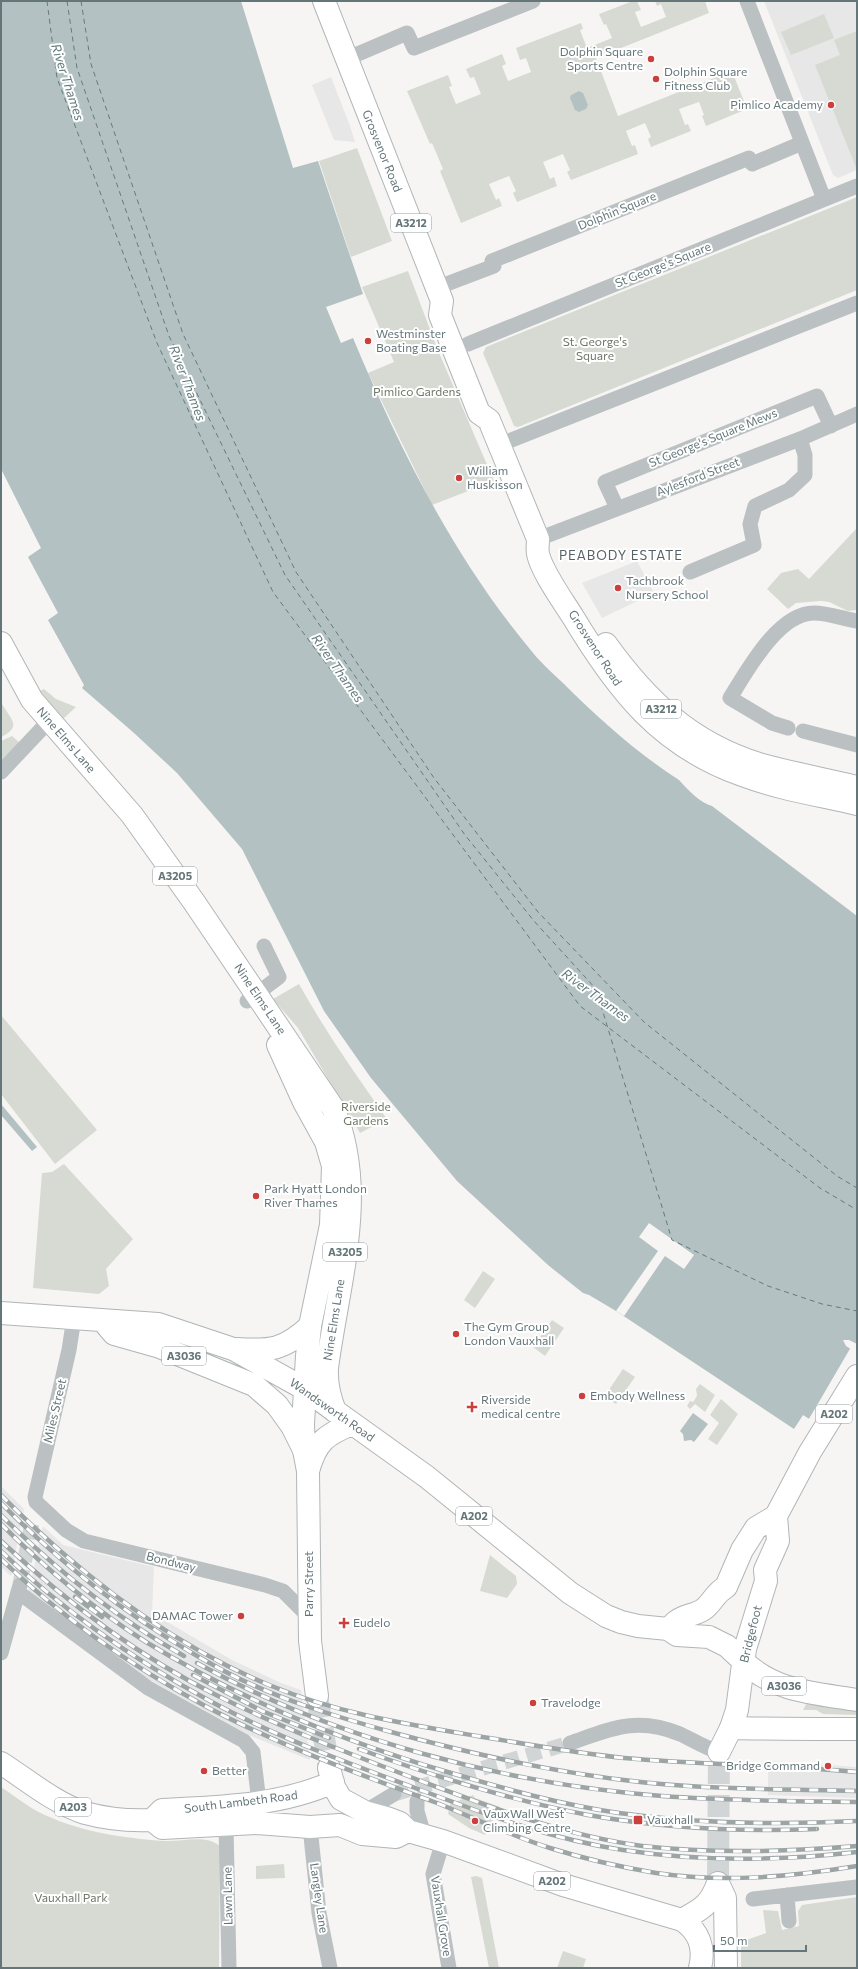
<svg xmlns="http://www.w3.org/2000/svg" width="858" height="1969" font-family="Commissioner,sans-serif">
  <rect width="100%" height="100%" fill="#f6f5f3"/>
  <path fill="#e6e7e6" d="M764 1H857V170L838 178 833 175Z
    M331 77 350 126 355 142 334 140 312 85Z
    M637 561 654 593 602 618 582 583Z
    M1 1486 24 1509 11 1576 1 1567Z
    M43 1526 63 1545 154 1567 152 1613 232 1660 281 1683 301 1690 310 1760 251 1736 137 1673 29 1591Z
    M768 1761 857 1767V1798L768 1795Z"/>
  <path fill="#d7dad3" d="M633 1H637L641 10 635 12 641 27 666 17 661 4 657 6 655 1H705L709 13 596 58 618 116 732 71 747 109 706 126 702 116 704 115 699 102 679 109 685 125 688 124 691 131 651 147 648 139 651 137 645 123 626 131 632 146 635 145 638 154 571 180 567 172 570 170 563 154 543 162 550 179 554 177 557 186 517 202 513 193 516 191 509 176 489 184 496 200 499 198 502 206 461 223 440 171 443 169 432 143 430 144 407 91 448 75 452 86 449 87 456 104 481 94 474 77 470 78 466 69 502 54 506 64 502 66 508 81 531 72 526 58 520 60 516 48 581 23 583 29 580 30 587 48 612 38 606 24 604 25 599 14Z
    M824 14 834 38 791 55 781 32Z
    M857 31V170L815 65 840 55 834 40Z
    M357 148 392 241 351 257 319 161Z
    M857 197V290L518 427 514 426 483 353 486 347Z
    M408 271 437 348 494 481 432 505 368 373 394 362 362 287Z
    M856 529 857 610 848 611 829 602 821 601 796 603 788 609 767 589 781 573 798 569 809 579Z
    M44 689 56 699 76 707 63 719 40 691Z
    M1 702C9 718 24 726 1 737Z
    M12 736 20 743 1 764V741Z
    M299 984C325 1031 356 1075 387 1119L360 1133 298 1028 273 999Z
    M1 1015 97 1130 55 1164 1 1094Z
    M64 1164 133 1239 106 1269 109 1286 99 1294 33 1288 42 1173 52 1172Z
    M483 1271 495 1279 475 1308 464 1300Z
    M552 1320 564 1328 545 1356 533 1347Z
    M623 1369 635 1377 616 1404 604 1397Z
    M700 1384 715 1395 705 1412 695 1404 690 1409 687 1406 690 1401 693 1402 697 1396 696 1389Z
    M721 1399 738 1414 717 1445 708 1439 719 1423 710 1415Z
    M490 1555 516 1576 517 1584 507 1598 480 1591Z
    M808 1700 857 1708V1715L823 1714 816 1710H803Z
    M1 1787C15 1796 29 1808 45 1815 82 1832 123 1838 164 1841 182 1842 205 1834 220 1846L219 1968H1Z
    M473 1795 475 1798 500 1807 485 1835 469 1828 448 1814 450 1804Z
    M284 1864 285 1878 256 1879V1866Z
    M476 1876 482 1878 499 1968H489L471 1877Z
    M857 1897V1968H741V1942L766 1933 763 1910 778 1911 782 1930 799 1926 798 1911 802 1905Z
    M563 1951 586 1959 583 1968H557Z"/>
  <path fill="#b3c1c2" d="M1 1H241L293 168 318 161 363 294 326 307 341 343 353 338C399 448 453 556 529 648 539 661 551 672 563 683 598 718 637 753 679 780 688 790 699 802 712 806L857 916V1344L849 1340H843L846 1346 857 1353V1425L819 1403 809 1419 803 1416 794 1429 616 1311 589 1295 583 1293 548 1265 457 1181 371 1078 324 1011 242 849 177 773 134 733 82 688 84 685 48 620 58 613 28 557 41 548 1 469Z
    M579 91 583 93 588 105 586 109 579 112 575 110 570 98 571 95Z
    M1 1104 37 1147 32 1151 1 1115Z
    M693 1413 708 1424 694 1442 691 1440 684 1441 683 1434 680 1431Z"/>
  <path fill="#f6f5f3" d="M649 1223 694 1255 684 1269 665 1256 624 1316 616 1311 658 1251 639 1237Z
    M851 1347 857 1351 856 1427 819 1406 810 1421 804 1418 796 1430 793 1431 803 1415 809 1419Z"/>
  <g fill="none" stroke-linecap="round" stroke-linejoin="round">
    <path stroke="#647b7c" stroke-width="1" stroke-dasharray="5 4" stroke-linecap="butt" d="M47 1 57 78 157 343 273 592 580 1006 820 1188 857 1210
      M67 1 77 68 169 336 285 575 465 835 534 921 596 989 672 1240 768 1286 822 1304 857 1311
      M81 1 91 64 183 334 296 572 434 778 538 912 644 1022 837 1176 857 1188"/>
    <path stroke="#d2d5d5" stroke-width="15" stroke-dasharray="15 8" stroke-linecap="butt" d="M20 1584 33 1518
      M394 1794 570 1743"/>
    <path stroke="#d2d5d5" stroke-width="22" stroke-dasharray="22 11" stroke-linecap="butt" d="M317 1696 329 1768
      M718 1883 719 1752"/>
    <g stroke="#afb5b6" stroke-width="24">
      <path id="primary" d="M1 1313 158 1324 233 1349 305 1389 335 1411
        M103 1321 114 1334 160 1347 254 1385 277 1405 292 1426 304 1450
        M237 1349C271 1351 284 1350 310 1326
        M742 1660C774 1692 815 1693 857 1700
        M731 1728C773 1729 815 1729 857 1729"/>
    </g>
    <g stroke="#b1b5b7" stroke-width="24">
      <path id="highway" d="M324 1 442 301 440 315 479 413 489 420 538 539C538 543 537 550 538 554 542 572 563 601 573 617 617 690 660 746 742 775 779 789 819 795 857 804
        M1 643 32 700 132 815 194 902 333 1108C369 1191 338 1283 327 1368 326 1384 329 1396 335 1411L427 1477 570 1593 606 1616 621 1622 638 1626 668 1629 677 1635 709 1637 727 1646 742 1660
        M606 644C647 701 691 743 759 764 791 773 824 779 857 787
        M278 1045 304 1102 326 1142 333 1166 331 1225 310 1326 307 1356 303 1424 304 1450 308 1471 310 1641 317 1696
        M308 1471C316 1442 325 1435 352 1424
        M668 1629C671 1627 674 1623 677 1621 685 1615 696 1615 704 1609 713 1602 715 1593 726 1587L742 1550 756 1528 776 1516 810 1452 857 1376
        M719 1752 731 1728 737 1710 745 1649 766 1581 765 1570 778 1541 776 1516
        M1 1763C26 1779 56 1804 85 1813 107 1819 130 1821 152 1820L162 1828 257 1823 310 1827 340 1825 362 1834 396 1837 408 1831
        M329 1768 334 1787 341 1799 365 1812 387 1818 400 1823 408 1831 443 1841 563 1885 682 1920C699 1931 705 1948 700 1968
        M152 1820 162 1810C219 1807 280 1806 333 1782
        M718 1883 725 1898 726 1968
        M682 1920C702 1909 710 1905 718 1883"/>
    </g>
    <path stroke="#bbc0c2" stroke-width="15" d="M747 1 824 199
      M346 59 407 33 414 48 533 1
      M436 288 494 266 492 261 749 158 752 164 802 143
      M468 344 857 186
      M499 445 857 303
      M617 508 605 482 817 396 831 426
      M538 539 800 439 857 414
      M690 572 754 545 750 524 755 506 789 490 805 475V455L800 439
      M788 728 772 723 730 698C747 671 778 613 814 613 828 613 844 619 857 621
      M803 731 857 745
      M1 772 49 721
      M247 1001 279 977 264 946
      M74 1318 69 1350 35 1497 36 1502 66 1530 84 1541 265 1585 283 1591 309 1617
      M18 1592 148 1688 244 1741 253 1752 259 1802
      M1 1653 20 1585
      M570 1743C611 1729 636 1716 680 1734 693 1740 705 1748 719 1752
      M417 1801V1811L424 1835
      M361 1814 394 1794
      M226 1825 229 1968
      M310 1827 319 1913 330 1968
      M443 1841 433 1874 449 1968
      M787 1895 789 1921
      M753 1899 857 1887"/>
    <use href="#primary" stroke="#fff" stroke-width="22"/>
    <use href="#highway" stroke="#fff" stroke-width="22"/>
    <g stroke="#9ca4a6" stroke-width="4.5">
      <path id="rail" d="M1 1495C77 1572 168 1643 269 1685 336 1713 406 1724 477 1736 526 1744 575 1753 624 1758 702 1765 780 1765 857 1772
        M1 1503C67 1570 142 1627 224 1671 277 1699 334 1716 391 1732 479 1756 569 1776 661 1784 726 1790 792 1789 857 1791
        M1 1515C56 1570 117 1618 184 1656
        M1 1524C45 1568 94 1609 146 1642 241 1700 345 1742 451 1773 506 1789 562 1805 619 1813 698 1824 777 1825 857 1821
        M1 1541C66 1602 138 1656 218 1696 284 1729 353 1755 421 1781 493 1808 566 1836 642 1846 714 1854 785 1852 857 1846
        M1 1551C62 1610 135 1660 210 1701 278 1738 353 1765 426 1792 490 1816 555 1840 623 1850 702 1862 779 1861 857 1852
        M1 1559C61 1617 133 1667 207 1707 280 1746 359 1774 437 1803 474 1818 512 1836 550 1848 585 1859 620 1867 656 1873 723 1883 790 1877 857 1866
        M75 1597 102 1617
        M197 1663C334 1739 505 1784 662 1796 727 1801 792 1801 857 1802
        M193 1675 262 1711 329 1738
        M359 1749C433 1776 510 1800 588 1815 662 1828 741 1832 817 1829"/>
    </g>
    <use href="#rail" stroke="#fff" stroke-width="3" stroke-dasharray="9" stroke-linecap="butt"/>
  </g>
  <g fill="#cb3f3d" stroke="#fff" stroke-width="1.5">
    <circle cx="651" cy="59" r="4"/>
    <circle cx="656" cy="79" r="4"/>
    <circle cx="831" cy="105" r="4"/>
    <circle cx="368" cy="341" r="4"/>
    <circle cx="459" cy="478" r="4"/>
    <circle cx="618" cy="588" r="4"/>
    <circle cx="256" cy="1196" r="4"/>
    <circle cx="456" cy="1334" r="4"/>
    <circle cx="582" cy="1396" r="4"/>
    <path d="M470 1401h4v4h4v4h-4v4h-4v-4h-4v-4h4z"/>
    <circle cx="241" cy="1616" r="4"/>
    <path d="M342 1617h4v4h4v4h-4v4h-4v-4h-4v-4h4z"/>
    <circle cx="533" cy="1703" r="4"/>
    <circle cx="828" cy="1766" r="4"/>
    <circle cx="204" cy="1771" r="4"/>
    <rect x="633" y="1815" width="10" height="10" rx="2"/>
    <circle cx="475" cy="1821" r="4"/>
  </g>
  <g text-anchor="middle" stroke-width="4" stroke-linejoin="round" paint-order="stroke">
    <g fill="#fff" stroke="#939fa2" stroke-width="1">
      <rect x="391" y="214" width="40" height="18" rx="3"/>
      <rect x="641" y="700" width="40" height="18" rx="3"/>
      <rect x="153" y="867" width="44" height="18" rx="3"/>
      <rect x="323" y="1243" width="44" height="18" rx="3"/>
      <rect x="162" y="1347" width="44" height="18" rx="3"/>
      <rect x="816" y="1405" width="36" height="18" rx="3"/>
      <rect x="456" y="1507" width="36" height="18" rx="3"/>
      <rect x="762" y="1677" width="44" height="18" rx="3"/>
      <rect x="55" y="1798" width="36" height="18" rx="3"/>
      <rect x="534" y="1872" width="36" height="18" rx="3"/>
    </g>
    <g font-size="11" font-weight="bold" fill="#65767a">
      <text x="411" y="227">A3212</text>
      <text x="661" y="713">A3212</text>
      <text x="175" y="880">A3205</text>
      <text x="345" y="1256">A3205</text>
      <text x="184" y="1360">A3036</text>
      <text x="834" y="1418">A202</text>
      <text x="474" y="1520">A202</text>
      <text x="784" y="1690">A3036</text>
      <text x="73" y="1811">A203</text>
      <text x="552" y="1885">A202</text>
    </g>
    <g font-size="12" fill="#65767a" stroke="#fff" text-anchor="start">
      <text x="643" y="56" text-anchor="end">Dolphin Square<tspan x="643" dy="14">Sports Centre</tspan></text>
      <text x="664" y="76">Dolphin Square<tspan x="664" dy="14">Fitness Club</tspan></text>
      <text x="823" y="109" text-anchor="end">Pimlico Academy</text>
      <text x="376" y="338">Westminster<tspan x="376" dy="14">Boating Base</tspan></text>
      <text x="467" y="475">William<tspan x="467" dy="14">Huskisson</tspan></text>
      <text x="626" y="585">Tachbrook<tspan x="626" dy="14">Nursery School</tspan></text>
      <text x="264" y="1193">Park Hyatt London<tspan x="264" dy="14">River Thames</tspan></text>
      <text x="464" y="1331">The Gym Group<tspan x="464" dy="14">London Vauxhall</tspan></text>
      <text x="590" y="1400">Embody Wellness</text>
      <text x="481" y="1404">Riverside<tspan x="481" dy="14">medical centre</tspan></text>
      <text x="233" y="1620" text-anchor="end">DAMAC Tower</text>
      <text x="353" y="1627">Eudelo</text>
      <text x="541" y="1707">Travelodge</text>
      <text x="820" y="1770" text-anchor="end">Bridge Command</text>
      <text x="212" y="1775">Better</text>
      <text x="483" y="1818">VauxWall West<tspan x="483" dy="14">Climbing Centre</tspan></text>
      <text x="647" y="1824">Vauxhall</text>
    </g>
    <g font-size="12" fill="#65767a" stroke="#fff">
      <text transform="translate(382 151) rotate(68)" y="4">Grosvenor Road</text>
      <text transform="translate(617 211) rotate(-22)" y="4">Dolphin Square</text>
      <text transform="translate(663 265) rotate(-22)" y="4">St George's Square</text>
      <text transform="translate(713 438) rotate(-22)" y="4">St George's Square Mews</text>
      <text transform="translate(698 477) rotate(-21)" y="4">Aylesford Street</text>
      <text transform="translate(595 648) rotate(57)" y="4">Grosvenor Road</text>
      <text transform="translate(66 740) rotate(49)" y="4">Nine Elms Lane</text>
      <text transform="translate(260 999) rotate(56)" y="4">Nine Elms Lane</text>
      <text transform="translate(334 1320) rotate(-81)" y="4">Nine Elms Lane</text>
      <text transform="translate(332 1410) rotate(35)" y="4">Wandsworth Road</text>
      <text transform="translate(55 1411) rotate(-77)" y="4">Miles Street</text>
      <text transform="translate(171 1562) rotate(14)" y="4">Bondway</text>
      <text transform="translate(309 1584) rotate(-90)" y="4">Parry Street</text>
      <text transform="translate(751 1634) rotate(-76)" y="4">Bridgefoot</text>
      <text transform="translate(241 1802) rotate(-7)" y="4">South Lambeth Road</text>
      <text transform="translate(228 1896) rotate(-91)" y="4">Lawn Lane</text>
      <text transform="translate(319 1898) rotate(82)" y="4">Langley Lane</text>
      <text transform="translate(441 1916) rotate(81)" y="4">Vauxhall Grove</text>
    </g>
    <g font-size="12" fill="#6e7867" stroke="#fff">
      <text x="595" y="346">St. George's<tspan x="595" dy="14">Square</tspan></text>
      <text x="417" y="396">Pimlico Gardens</text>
      <text x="366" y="1111">Riverside<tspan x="366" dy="14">Gardens</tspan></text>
      <text x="71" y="1902">Vauxhall Park</text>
    </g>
    <g font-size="13" font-style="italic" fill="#647b7c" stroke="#fff">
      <text transform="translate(68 82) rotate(72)" y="5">River Thames</text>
      <text transform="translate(188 383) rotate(69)" y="5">River Thames</text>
      <text transform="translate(338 668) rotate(55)" y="5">River Thames</text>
      <text transform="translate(596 995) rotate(36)" y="5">River Thames</text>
    </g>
    <g font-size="13" letter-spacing="1" fill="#566266" stroke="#fff">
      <text x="621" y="560">PEABODY ESTATE</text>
    </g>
  </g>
  <rect width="858" height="1969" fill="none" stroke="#65767a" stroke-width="4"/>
  <path d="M714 1945v6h92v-6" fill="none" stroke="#65767a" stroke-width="2"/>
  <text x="720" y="1945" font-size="12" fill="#65767a" stroke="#ffffff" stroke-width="3" paint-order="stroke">50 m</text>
</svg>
